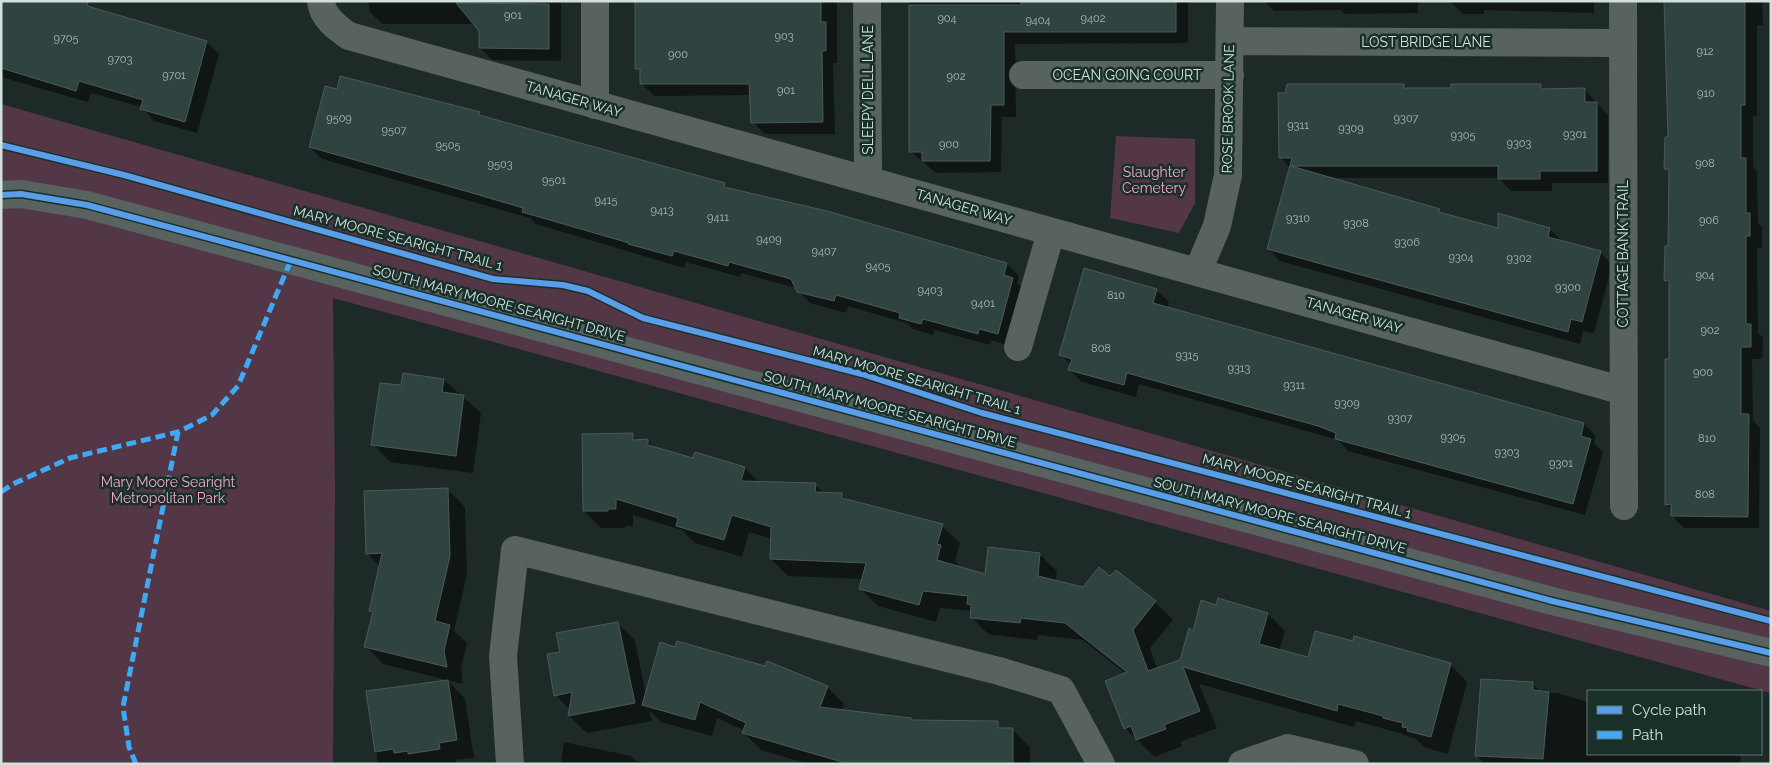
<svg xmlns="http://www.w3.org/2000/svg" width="1772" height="765" font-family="Raleway,sans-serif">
  <rect width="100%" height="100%" fill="#1e2a27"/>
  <path fill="#533746" d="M1 104 1771 611V693L333 298 335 490 333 764H1Z
    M1116 136 1195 139V203L1179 233 1110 218Z"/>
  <path fill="#0007" d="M1 1 87 6 207 42 219 54 197 133 154 121 142 107 91 93 88 102 1 77Z
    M368 1H561V61L492 60 480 48 481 30 475 24H382L370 12Z
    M637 1H837V63H833L835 134H765L753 122 751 95 654 96 642 84 641 73 637 68Z
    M909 1H1188V43L1015 44 1016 117H1002L1001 172 936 173 910 151Z
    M1264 1H1418V13L1344 14 1341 10 1274 11Z
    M1450 1H1594V13L1484 10V14H1463Z
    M1665 1H1762L1763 25H1757V116H1753V166L1757 171 1758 223 1762 227V248H1757L1758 333 1763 337 1762 359H1752L1753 420 1760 428 1759 528H1684L1672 516V510L1666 504 1670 285 1665 281 1670 248V172L1666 168 1669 138Z
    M1540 85 1545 90H1585L1608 115V183H1552V191H1511L1499 178H1329L1439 210 1444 215 1499 230 1550 229 1562 241 1600 252 1612 265 1594 333 1583 331 1580 344 1280 261 1268 249 1290 168 1280 157 1404 86 1408 89H1453Z
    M479 113 484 118 724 184 730 190 1007 264 1019 276 1017 283 1025 291 1010 346 991 340 990 345 935 330 933 335 913 329 906 323 848 306 846 313 810 303 796 288 741 273 740 277 686 262 684 268 536 224 530 218 322 159 310 147Z
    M1156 290 1169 302 1167 308 1584 424 1596 436 1594 443 1603 452 1585 515 1348 451 1338 440 1331 438 1139 384 1136 397 1082 382 1070 370 1071 365 1060 354Z
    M444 380 481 413 473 473 390 462 373 444Z
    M632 435 638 441H648L655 448 693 459 745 468 759 482 815 485 824 493 841 494 848 501 942 526 960 543 955 561 958 564 957 567 986 575 1039 554 1057 571 1056 581 1083 588 1111 578 1116 572 1155 602 1173 620 1150 648 1157 669 1181 661 1194 633 1217 606 1268 614 1285 631 1279 651 1309 659 1450 664 1467 682 1448 754 1426 748 1416 739 1399 733 1356 721 1354 727 1199 684 1217 728 1180 742 1182 746 1155 757 1125 728 1126 674 1083 640 1038 635 1037 640 988 634 971 617 972 611 940 608 936 622 878 606 860 588 863 579 788 576 771 559 772 539 749 532 742 557 695 543 682 530 633 515V526H625V528H601L584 511Z
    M447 489 465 507 467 574 454 631 467 643 461 669 463 684 383 664 366 646 373 614 370 611 380 567 367 553Z
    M617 623 635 640 646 696 827 687 844 704 842 711 910 719 913 722 981 729H1012L1030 747V764H809L761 750 744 733 745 731 717 718 712 736 661 722 649 710 652 721 587 733 569 716 570 710 556 695 561 653Z
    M448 681 465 699 474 758 456 760 457 764H378L367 692Z
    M1533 684 1541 692 1557 693 1588 702V754H1740L1741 756 1740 764H1485L1477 756Z
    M564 742 631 756 636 761 660 764H561Z"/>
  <path fill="#2f4440" stroke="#4e5956" d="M1 1H88L87 6 207 41 185 122 140 109 143 100 79 81 76 91 1 68Z
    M635 1H821V22H826V51H822L823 122 751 123 749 84H640V69H635Z
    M1021 1H1176V32H1004V105H991L990 161H922V152H909V5H1021Z
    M1664 1H1745V105H1741V158H1746V213H1750V236H1746V324H1751V347H1741V414H1749L1748 517 1671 516V504L1665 505V359H1669V281H1664L1665 246H1668L1669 169H1664L1665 137H1668Z
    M456 3 549 4V49L479 48V31Z
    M340 76 480 112 479 115 725 183 724 187 827 211 1007 263 1004 275 1013 278 998 334 979 329 978 334 923 319 921 324 899 318 900 313 836 295 834 301 797 292 791 279 729 262 728 266 674 251 672 256 628 244 629 243 522 212 523 208 469 192 309 147 325 86 337 89Z
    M1287 84H1404V88H1451V84H1541V89L1585 88V102H1597V171H1540V179H1498V166H1291L1440 209 1439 212 1498 228V213L1550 228 1548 237 1601 251 1582 322 1571 319 1568 332 1267 249 1292 158H1279L1278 93H1285Z
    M1084 268 1157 289 1153 303 1584 423 1581 436 1591 439 1573 504 1335 439 1336 433 1318 426 1127 373 1124 385 1068 370 1072 359 1059 355Z
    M403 373 444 379 442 392 464 395 456 456 371 445 380 383 401 385Z
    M633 433V440L648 439V445L693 458 695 452 745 467 741 481 816 483 815 492 842 493V498L943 524 937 544 941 545 937 560 985 574 988 547 1040 553 1038 576 1083 587 1099 567 1110 576 1116 570 1156 601 1133 630 1148 671 1180 660 1189 628 1193 631 1201 600 1216 605 1218 598 1268 613 1259 644 1308 657 1315 631 1353 641 1354 636 1451 663 1431 737 1407 731 1408 728 1402 727 1403 723 1383 718V716L1338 704 1337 711 1183 667 1200 711 1164 725 1166 729 1136 740 1131 726 1124 729 1105 681 1127 672 1065 623 1021 618 1020 623 970 618 971 605 967 604 968 596 923 591 919 605 859 589 866 563 770 559 771 527 732 515 724 540 676 526 678 518 616 499V509H608V511H583L582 434Z
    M448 488 450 556 435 621 450 625 444 651 447 667 364 647 373 612 369 611 382 553 366 554 364 491Z
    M618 622 635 703 568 716 572 692 554 696 547 654 560 652 556 633Z
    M677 641 765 666 767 661 828 686 820 707 911 718V720L998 721V728H1013V764H849L742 733 746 723 700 702 695 720 642 705 660 642 675 647Z
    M1481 679 1533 682V690L1549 692 1543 759 1475 756Z
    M448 680 457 740 439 743 440 749 408 754V751L394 753 393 749 375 752 366 691Z"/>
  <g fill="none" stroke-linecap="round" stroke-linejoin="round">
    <path stroke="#58625f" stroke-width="28" d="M321 1C322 17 337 28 349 36L1624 391
      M867 1 868 179
      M1623 1 1624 506
      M1230 41 1622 43
      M1023 75H1230
      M595 105V1
      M1 195 21 194 87 205 1552 601 1771 653
      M1198 271 1217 226 1228 175 1230 1
      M1018 347 1051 232
      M510 764 503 656 515 550 999 671 1061 690 1101 764
      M1242 764 1288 748 1355 764"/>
    <path stroke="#3fa9f5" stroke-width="5" stroke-dasharray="10 5" stroke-linecap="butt" d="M1 492 13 484 70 458 178 432 212 415 238 386 291 260
      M136 764 129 747 123 707 178 432"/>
    <g stroke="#183029" stroke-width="9">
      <path id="cycleway" d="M1 145 124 175 493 279 563 285 588 291 643 318 862 374 982 413 1771 621
        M1 195 21 194 87 205 1552 601 1771 653"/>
    </g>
    <use href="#cycleway" stroke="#5a9eea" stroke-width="6"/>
  </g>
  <g text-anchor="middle" stroke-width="5" stroke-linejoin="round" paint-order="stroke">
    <g font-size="11" fill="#a9bab5">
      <text x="513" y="19">901</text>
      <text x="947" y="22">904</text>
      <text x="1093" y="22">9402</text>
      <text x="1038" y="24">9404</text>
      <text x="784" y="40">903</text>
      <text x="66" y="42">9705</text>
      <text x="1705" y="55">912</text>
      <text x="678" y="58">900</text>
      <text x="120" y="63">9703</text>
      <text x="174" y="79">9701</text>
      <text x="956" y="80">902</text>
      <text x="786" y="94">901</text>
      <text x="1706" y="97">910</text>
      <text x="339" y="122">9509</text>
      <text x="1406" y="122">9307</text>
      <text x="1298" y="129">9311</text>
      <text x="1351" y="132">9309</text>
      <text x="394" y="134">9507</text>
      <text x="1575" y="138">9301</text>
      <text x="1463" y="139">9305</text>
      <text x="1519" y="147">9303</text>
      <text x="949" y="148">900</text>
      <text x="448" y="149">9505</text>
      <text x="1705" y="167">908</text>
      <text x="500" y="168">9503</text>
      <text x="554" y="184">9501</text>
      <text x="606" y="204">9415</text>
      <text x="662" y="214">9413</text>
      <text x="718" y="221">9411</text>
      <text x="1298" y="222">9310</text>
      <text x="1709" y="224">906</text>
      <text x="1356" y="227">9308</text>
      <text x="769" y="243">9409</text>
      <text x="1407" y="246">9306</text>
      <text x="824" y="255">9407</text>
      <text x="1461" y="261">9304</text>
      <text x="1519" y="262">9302</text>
      <text x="878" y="270">9405</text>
      <text x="1705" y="279">904</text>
      <text x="1568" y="291">9300</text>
      <text x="930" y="294">9403</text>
      <text x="1116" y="299">810</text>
      <text x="983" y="307">9401</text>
      <text x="1710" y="334">902</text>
      <text x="1101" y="352">808</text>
      <text x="1187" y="359">9315</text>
      <text x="1239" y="372">9313</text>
      <text x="1703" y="376">900</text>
      <text x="1294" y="389">9311</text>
      <text x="1347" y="407">9309</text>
      <text x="1400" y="422">9307</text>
      <text x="1453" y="441">9305</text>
      <text x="1707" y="442">810</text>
      <text x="1507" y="456">9303</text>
      <text x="1561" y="467">9301</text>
      <text x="1705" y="498">808</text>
    </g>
    <g font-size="14" fill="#d2e1dc" stroke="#183029">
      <text x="1426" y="47">LOST BRIDGE LANE</text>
      <text x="1127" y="80">OCEAN GOING COURT</text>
      <text transform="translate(868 90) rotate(-90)" y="5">SLEEPY DELL LANE</text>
      <text transform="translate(574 99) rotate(16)" y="5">TANAGER WAY</text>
      <text transform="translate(1228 109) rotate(-89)" y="5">ROSE BROOK LANE</text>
      <text transform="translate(964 207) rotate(16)" y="5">TANAGER WAY</text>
      <text transform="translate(398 238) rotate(15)" y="5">MARY MOORE SEARIGHT TRAIL 1</text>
      <text transform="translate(1623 254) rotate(-90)" y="5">COTTAGE BANK TRAIL</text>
      <text transform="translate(499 303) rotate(15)" y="5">SOUTH MARY MOORE SEARIGHT DRIVE</text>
      <text transform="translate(1354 315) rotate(16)" y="5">TANAGER WAY</text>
      <text transform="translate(917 380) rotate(16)" y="5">MARY MOORE SEARIGHT TRAIL 1</text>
      <text transform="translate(890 409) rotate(15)" y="5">SOUTH MARY MOORE SEARIGHT DRIVE</text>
      <text transform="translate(1307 486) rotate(15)" y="5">MARY MOORE SEARIGHT TRAIL 1</text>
      <text transform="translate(1280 515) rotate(15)" y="5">SOUTH MARY MOORE SEARIGHT DRIVE</text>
    </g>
    <g font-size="14" fill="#f7a3ce" stroke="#183029">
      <text x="1154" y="177">Slaughter<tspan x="1154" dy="16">Cemetery</tspan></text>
      <text x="168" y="487">Mary Moore Searight<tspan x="168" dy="16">Metropolitan Park</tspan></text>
    </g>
  </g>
  <rect width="1772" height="765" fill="none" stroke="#d2e1dc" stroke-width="5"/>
  <rect x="1587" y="690" width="175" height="65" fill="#183029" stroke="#627771"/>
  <rect x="1597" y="706" width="25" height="8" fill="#5a9eea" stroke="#627771"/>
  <text x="1632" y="715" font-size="15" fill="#d2e1dc">Cycle path</text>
  <rect x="1597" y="731" width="25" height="8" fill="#3fa9f5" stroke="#627771"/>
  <text x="1632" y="740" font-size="15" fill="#d2e1dc">Path</text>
</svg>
